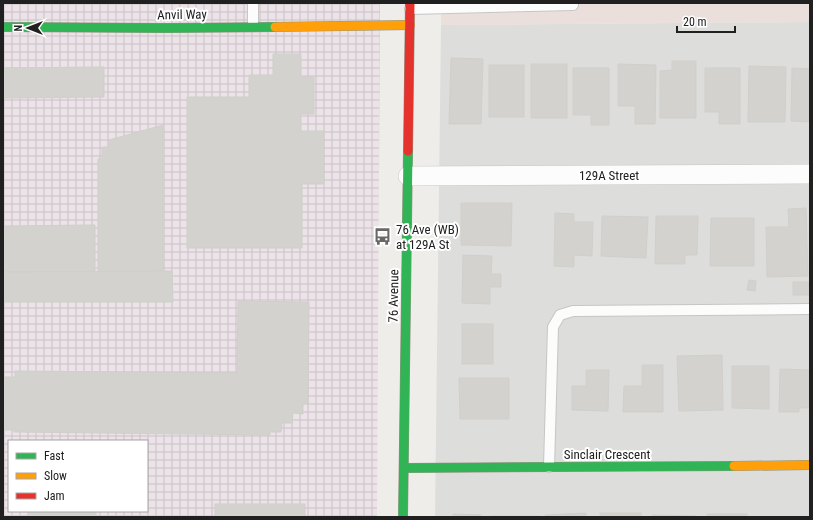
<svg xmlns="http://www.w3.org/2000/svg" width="813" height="520" font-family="'Roboto Condensed',sans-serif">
<defs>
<pattern id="industrial-grid" width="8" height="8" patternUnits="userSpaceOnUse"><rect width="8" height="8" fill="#ebe3e7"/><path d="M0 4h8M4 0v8" fill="none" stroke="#c9c2c6"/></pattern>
</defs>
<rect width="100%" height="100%" fill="#eeedea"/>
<polygon fill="#dddddb" points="810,22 810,517 435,517 441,25"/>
<polygon fill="#ebdfdc" points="441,3 810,3 810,22 441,25"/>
<path fill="url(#industrial-grid)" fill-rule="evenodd" d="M3,3h377l-3,514h-374zM9,441h138v70h-138z"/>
<g fill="#d3d2ce" stroke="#d1cfcb">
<polygon points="273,54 301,54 301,77 314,77 314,114 301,114 301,131 324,131 324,184 302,184 302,248 187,248 187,97 249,97 249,75 273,75"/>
<polygon points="451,58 483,59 481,124 449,124"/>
<polygon points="672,61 696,61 696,118 660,118 660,71 672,70"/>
<rect x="531" y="64" width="36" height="54"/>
<polygon points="618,64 656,65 655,124 635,124 635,106 618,106"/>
<rect x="489" y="65" width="35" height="52"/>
<polygon points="749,66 786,67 785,122 748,122"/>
<polygon points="104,67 104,97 3,98 3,68"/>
<polygon points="573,68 609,68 609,125 591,125 591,115 573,115"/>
<polygon points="705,68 740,68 740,124 719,124 719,112 705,112"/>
<polygon points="792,68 810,69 810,122 791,121"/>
<polygon points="163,125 163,271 98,272 98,159 102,159 102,147 109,147 109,140"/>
<polygon points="461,203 512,203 511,246 461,245"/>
<polygon points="806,208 808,276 767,277 766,227 789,227 788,209"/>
<polygon points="555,213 574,214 574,222 593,222 592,256 574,255 574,267 554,266"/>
<polygon points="602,216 648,217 646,258 601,256"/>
<polygon points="656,216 698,216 697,255 685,255 685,264 655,264"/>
<polygon points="711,218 754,218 754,266 710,266"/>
<polygon points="95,225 95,272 3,272 3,226"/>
<polygon points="463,255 492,256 491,274 501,274 501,287 490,287 490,304 462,303"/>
<polygon points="172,271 173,302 3,302 3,272"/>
<polygon points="749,280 756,281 755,291 747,290"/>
<rect x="793" y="282" width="17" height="13"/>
<polygon points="238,301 309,302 308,403 303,403 303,414 293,413 292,423 282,423 281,432 270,432 270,435 14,432 14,430 3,430 3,377 15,377 15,371 237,373"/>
<rect x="462" y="324" width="31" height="40"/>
<polygon points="722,355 723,410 679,411 677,356"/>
<polygon points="642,365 663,365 663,412 623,412 624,386 642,386"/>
<polygon points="732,366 769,366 769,409 732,408"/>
<polygon points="780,369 810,370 810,408 799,408 799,412 779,412"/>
<polygon points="586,370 609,370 608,411 572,410 572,386 586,386"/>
<polygon points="459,378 509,378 509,419 460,419"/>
<rect x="215" y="504" width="90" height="13"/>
<rect x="28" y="511" width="68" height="6"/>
<polygon points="586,513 586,517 545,517 545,515"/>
<rect x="600" y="513" width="41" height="4"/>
<polygon points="453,514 481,515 481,517 453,517"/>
<rect x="707" y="514" width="40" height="3"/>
<polygon points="652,515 697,516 697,517 652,517"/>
<rect x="491" y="516" width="48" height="1"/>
</g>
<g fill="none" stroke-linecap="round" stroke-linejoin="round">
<defs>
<g id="lane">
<polyline points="253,3 253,26"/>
<polyline points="410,9 573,5"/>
<polyline points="549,467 553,327 560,315 573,311 810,309"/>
</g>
<polyline id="street" points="408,176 810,174"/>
<g id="fast">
<polyline points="3,27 166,28 275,27"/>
<polyline points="404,468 734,466"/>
<polyline points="403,517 408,151"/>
</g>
<g id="slow">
<polyline points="275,27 410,25"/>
<polyline points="734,466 810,465"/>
</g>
<polyline id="jam" points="408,151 410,3"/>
</defs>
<use href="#lane" stroke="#c7c6c5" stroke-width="12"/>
<use href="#street" stroke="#c7c6c5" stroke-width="20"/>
<use href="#fast" stroke="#949782" stroke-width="10"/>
<use href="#slow" stroke="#949782" stroke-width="10"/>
<use href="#jam" stroke="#949782" stroke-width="10"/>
<use href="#lane" stroke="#fcfcfc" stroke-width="10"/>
<use href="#street" stroke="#fcfcfc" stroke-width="19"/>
<use href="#fast" stroke="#30b455" stroke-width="9"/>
<use href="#slow" stroke="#ff9f0a" stroke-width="9"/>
<use href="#jam" stroke="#e5322d" stroke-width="9"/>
</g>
<defs>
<symbol id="bus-bare" viewBox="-9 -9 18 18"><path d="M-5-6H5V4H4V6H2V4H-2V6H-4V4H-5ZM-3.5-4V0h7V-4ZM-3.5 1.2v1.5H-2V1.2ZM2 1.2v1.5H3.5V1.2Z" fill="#686867" stroke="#fff" stroke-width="2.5" paint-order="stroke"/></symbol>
</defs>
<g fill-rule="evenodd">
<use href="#bus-bare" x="370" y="224" width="25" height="25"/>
</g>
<g text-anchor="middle" stroke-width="4" stroke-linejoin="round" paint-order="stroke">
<g font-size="13" fill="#202020" stroke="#fff">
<text transform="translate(182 14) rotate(-1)" y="5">Anvil Way</text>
<text x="609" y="180">129A Street</text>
<text transform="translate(393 296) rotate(-89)" y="5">76 Avenue</text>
<text x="607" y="459">Sinclair Crescent</text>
</g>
<g font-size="13" fill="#202020" stroke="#fff" text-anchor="start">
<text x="396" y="234">76 Ave (WB)<tspan x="396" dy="15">at 129A St</tspan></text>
</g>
</g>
<rect width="813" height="520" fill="none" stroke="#202020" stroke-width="8"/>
<rect x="8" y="440" width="140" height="72" fill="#ffffff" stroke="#a6a6a6"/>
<rect x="16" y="453" width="20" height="6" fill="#30b455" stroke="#a6a6a6"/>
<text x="44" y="460" font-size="12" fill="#202020">Fast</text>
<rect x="16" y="473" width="20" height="6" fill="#ff9f0a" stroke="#a6a6a6"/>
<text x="44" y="480" font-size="12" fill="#202020">Slow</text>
<rect x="16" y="493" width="20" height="6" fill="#e5322d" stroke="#a6a6a6"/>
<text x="44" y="500" font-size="12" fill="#202020">Jam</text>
<g transform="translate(28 28) rotate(270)" stroke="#ffffff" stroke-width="3" paint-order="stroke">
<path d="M0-3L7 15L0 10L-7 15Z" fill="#202020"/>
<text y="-6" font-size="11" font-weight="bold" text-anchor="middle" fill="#202020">N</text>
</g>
<path d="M677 26v6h58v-6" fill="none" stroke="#202020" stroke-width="2"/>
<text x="683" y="26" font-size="12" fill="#202020" stroke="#ffffff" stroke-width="3" paint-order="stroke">20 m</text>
</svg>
